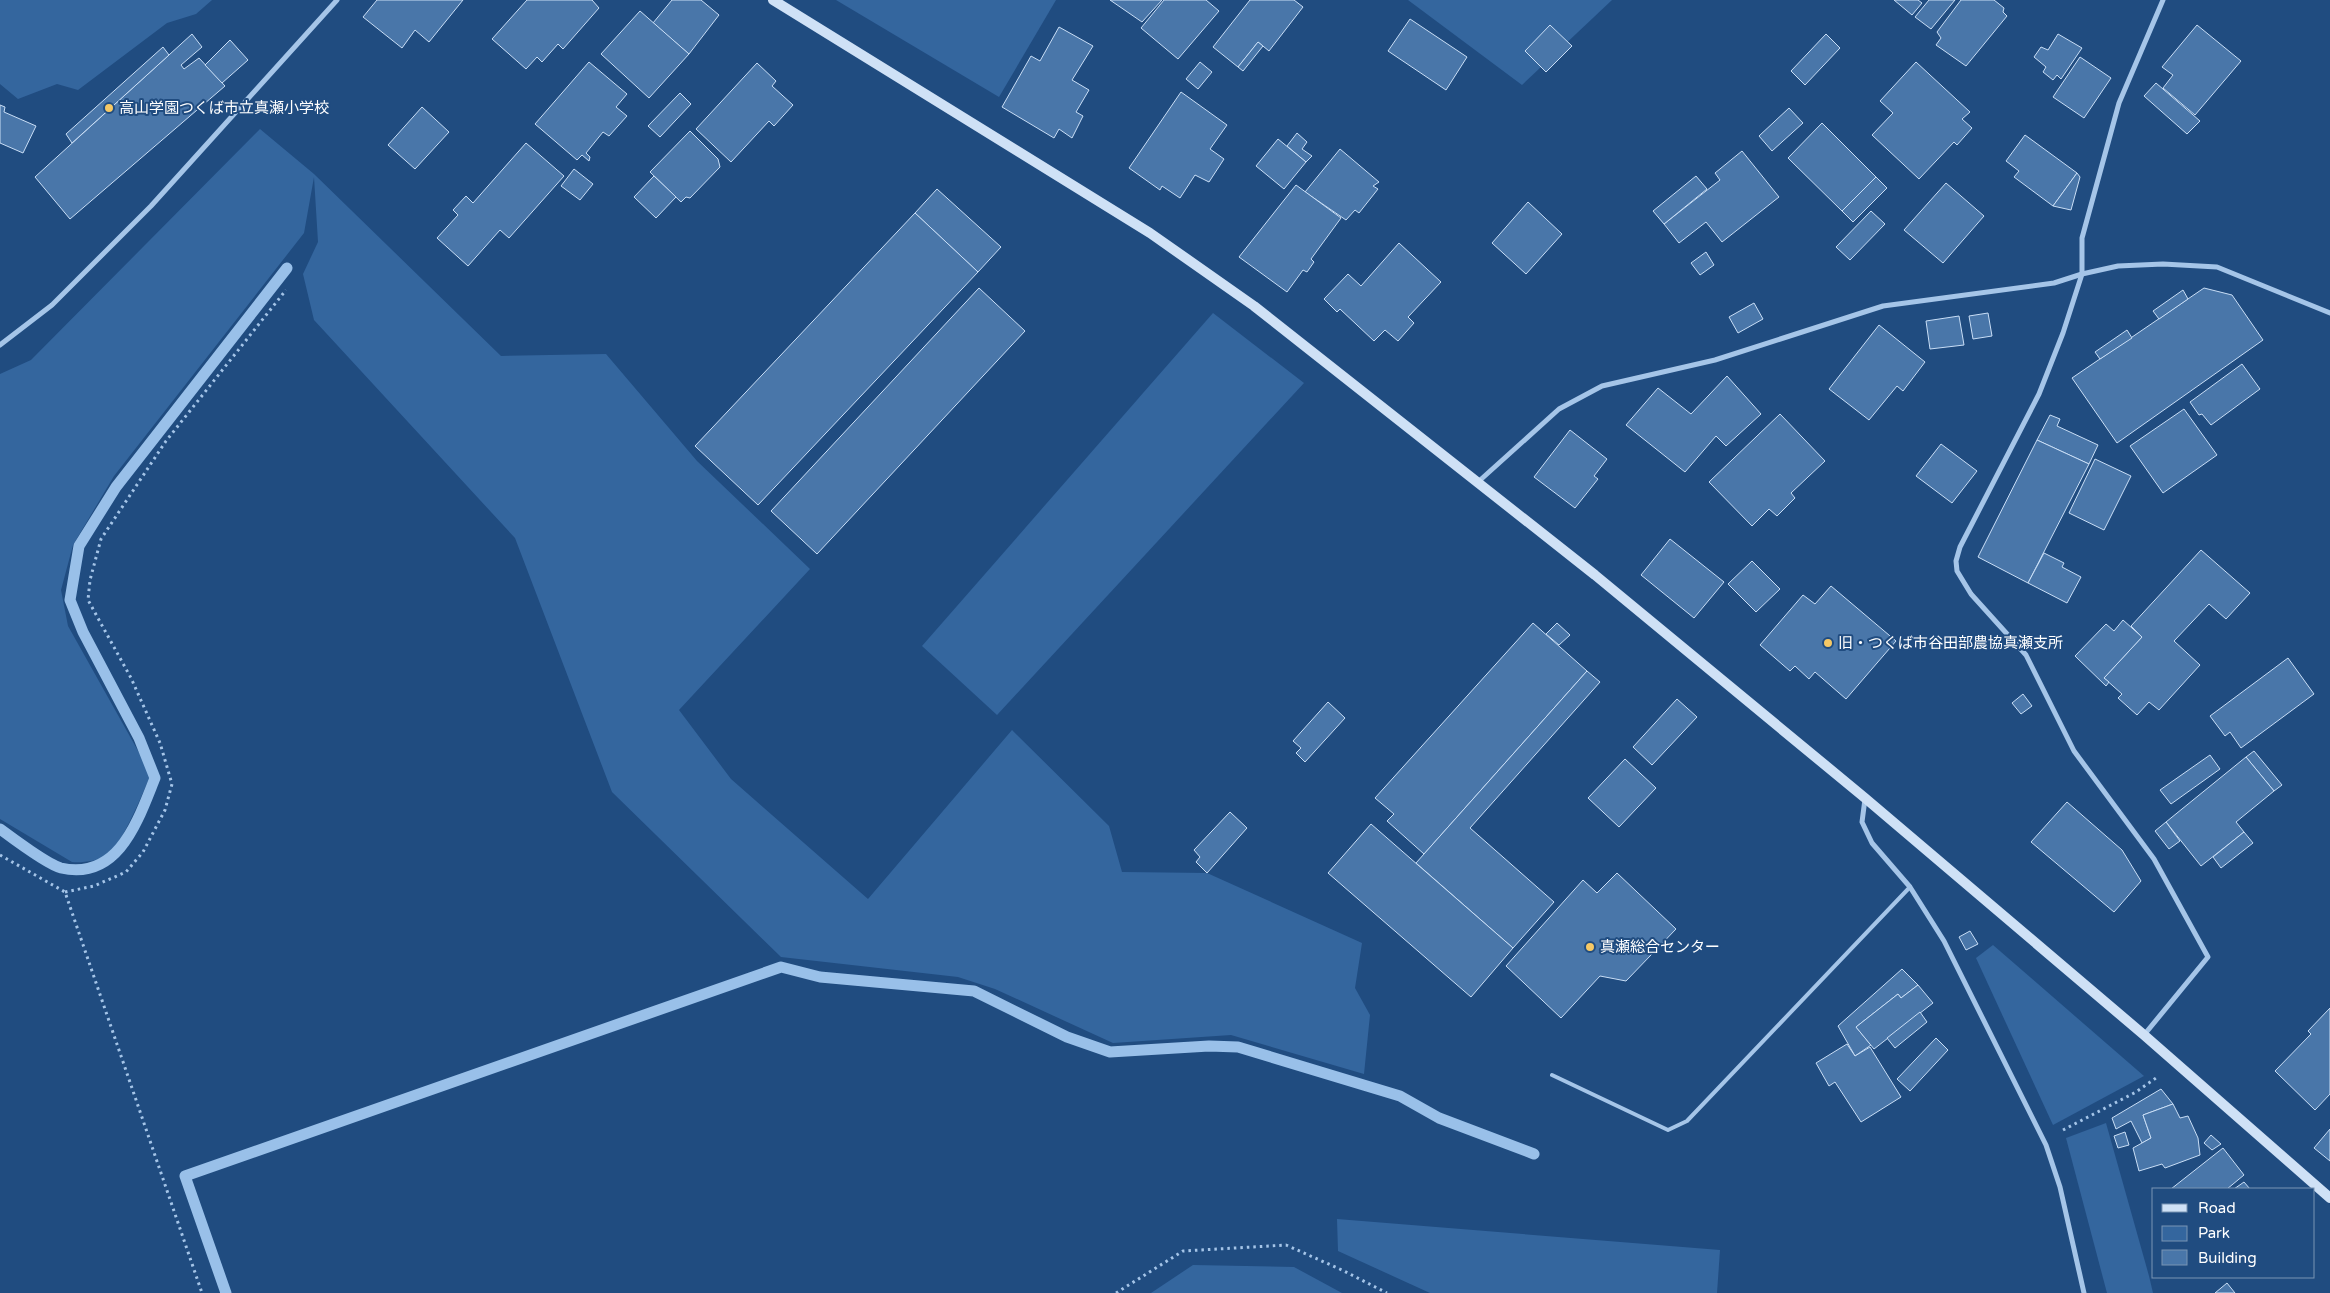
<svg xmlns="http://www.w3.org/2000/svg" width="2330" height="1293" font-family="'Varela Round','Noto Sans JP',sans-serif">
<rect width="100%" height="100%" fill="#204c80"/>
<g fill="#34669e">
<polygon points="0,0 212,0 196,14 167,23 78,90 57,84 18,99 0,84"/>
<polygon points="836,0 1056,0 999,97"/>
<polygon points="1408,0 1612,0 1522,85"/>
<path d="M260,129l54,45 187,182 105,-2 91,107 113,108 -131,141 52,69 137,120 144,-169 97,96 13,46 85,1 155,70 -7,45 15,27 -6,59 -133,-39 -118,8 -118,-54 -37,-12 -177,-20 -169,-165 -97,-254 -201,-218 -11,-46 15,-32 -4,-65 -10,56 -190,243 -41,69 -12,45 7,36 83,148c-8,18 -29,72 -45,82 -9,5 -24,7 -34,6l-72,-43v-445l31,-14z"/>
<polygon points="1213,313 1304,383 997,715 922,646"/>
<polygon points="1993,945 2144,1076 2053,1125 1976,958"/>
<polygon points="2106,1123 2149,1276 2153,1293 2107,1293 2066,1138"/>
<polygon points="1337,1219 1720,1250 1717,1293 1430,1293 1338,1251"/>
<polygon points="1193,1265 1294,1267 1342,1293 1151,1293"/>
</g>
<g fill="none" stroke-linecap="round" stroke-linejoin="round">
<g stroke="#99c0e9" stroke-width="11">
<path d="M0,829c12,9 49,36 61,39 58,13 77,-48 94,-90l-16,-40 -56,-106 -13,-32 9,-54 37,-59 171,-219"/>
<polyline points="226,1293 185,1176 781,967 820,977 974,991 1067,1037 1110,1052 1209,1046 1238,1047 1400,1096 1439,1118 1534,1154"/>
</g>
</g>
<g fill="#4976a9" stroke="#c9def6">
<polygon points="377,0 463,0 429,42 415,30 402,48 363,17"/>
<polygon points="527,0 592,0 599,8 563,49 558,44 542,62 537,57 526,69 492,39"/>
<polygon points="672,0 701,0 719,15 689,54 653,23"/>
<polygon points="1110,0 1162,0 1142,22"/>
<polygon points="1164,0 1206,0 1219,11 1178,59 1141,28"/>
<polygon points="1250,0 1294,0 1303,7 1269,51 1258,42 1238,67 1213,47"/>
<polygon points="1894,0 1918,0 1922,3 1912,15"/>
<polygon points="1929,0 1955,0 1931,29 1915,17"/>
<polygon points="1961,0 1994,0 2004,8 2003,12 2007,16 1966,66 1936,45 1941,38 1937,32"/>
<polygon points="640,11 689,54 649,98 601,54"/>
<polygon points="1410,19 1467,57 1446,90 1388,51"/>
<polygon points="1550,25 1572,46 1546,72 1525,51"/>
<polygon points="2197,25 2241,61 2195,115 2163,88 2173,75 2162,67"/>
<polygon points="1059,27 1093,46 1072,80 1089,90 1076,112 1083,116 1072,138 1059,129 1054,138 1002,107 1031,56 1040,61"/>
<polygon points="192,34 202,47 181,65 184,69 199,58 225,86 70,219 35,177"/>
<polygon points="1826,34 1840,48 1805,85 1791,71"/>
<polygon points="2058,34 2082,48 2061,79 2057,75 2053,80 2043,72 2046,67 2034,57 2041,47 2048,50"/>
<polygon points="230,40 248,60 222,83 205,65"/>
<polygon points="1258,42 1263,46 1243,71 1238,67"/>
<polygon points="163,47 169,55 72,143 66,134"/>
<polygon points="2080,57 2111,78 2084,118 2053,97"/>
<polygon points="589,62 627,94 616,107 627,116 609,136 603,132 586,153 590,157 589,161 582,155 577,160 535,124"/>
<polygon points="1200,62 1212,72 1198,89 1186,79"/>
<polygon points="1916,62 1970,112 1962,119 1972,128 1957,145 1954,142 1919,179 1872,135 1893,113 1880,101"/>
<polygon points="757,63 776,81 772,86 793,105 774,126 769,121 731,162 696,129"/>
<polygon points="2156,83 2200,121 2187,134 2144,96"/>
<polygon points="1181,92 1227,125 1210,149 1224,159 1209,182 1195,175 1180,198 1162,186 1160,190 1129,168"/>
<polygon points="680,93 691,104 660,137 648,126"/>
<polygon points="0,105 5,107 4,112 36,126 23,153 0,143"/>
<polygon points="422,107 449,132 415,169 388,145"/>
<polygon points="1789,108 1803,123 1772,151 1759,136"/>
<polygon points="1822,123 1876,177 1842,211 1788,158"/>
<polygon points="690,131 718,159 720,167 690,198 686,197 681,202 650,172"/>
<polygon points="1297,133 1307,142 1302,149 1312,156 1306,162 1287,146"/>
<polygon points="2025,135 2077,173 2053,206 2014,177 2019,171 2006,161"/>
<polygon points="1278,139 1306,162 1284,189 1256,166"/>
<polygon points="526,143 564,176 509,238 500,230 468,266 437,238 458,215 453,210 466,196 473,203"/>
<polygon points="1340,149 1379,182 1373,186 1378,189 1359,213 1355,210 1346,220 1305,192"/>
<polygon points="1742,151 1779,197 1722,242 1706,222 1679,243 1664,224 1720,180 1715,173"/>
<polygon points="574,169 593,184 580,200 561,186"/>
<polygon points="2077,173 2080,177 2071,210 2053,206"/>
<polygon points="654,176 676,197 656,218 634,197"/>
<polygon points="1696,176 1707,189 1664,224 1653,211"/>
<polygon points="1876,177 1887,188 1853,222 1842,211"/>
<polygon points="1946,183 1984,216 1943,263 1904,230"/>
<polygon points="1296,185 1341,218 1311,259 1314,262 1307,272 1303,270 1287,292 1239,257"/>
<polygon points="937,189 1001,247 978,272 915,213"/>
<polygon points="1528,202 1562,234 1526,274 1492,243"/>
<polygon points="1871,211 1885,224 1850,260 1836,247"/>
<polygon points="915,213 978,272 758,505 695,446"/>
<polygon points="1399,243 1441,282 1408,317 1414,323 1398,341 1385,330 1374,341 1340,309 1337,312 1324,299 1348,274 1361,286"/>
<polygon points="1706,252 1714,265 1700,275 1691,263"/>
<polygon points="979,288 1025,331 817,554 771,511"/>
<polygon points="2204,288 2232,295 2263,340 2117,443 2072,378"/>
<polygon points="2183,290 2188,299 2159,319 2153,311"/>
<polygon points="1754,303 1763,319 1738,333 1729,317"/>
<polygon points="1988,313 1992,336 1973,339 1969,316"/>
<polygon points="1959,316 1964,345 1930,349 1926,321"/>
<polygon points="1879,325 1925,362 1903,391 1897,386 1869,420 1829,389"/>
<polygon points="2127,330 2132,338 2100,359 2095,352"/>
<polygon points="2242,364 2260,389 2211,425 2202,414 2199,415 2190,402"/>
<polygon points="1727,376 1761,414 1726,446 1716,436 1685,472 1626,425 1658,388 1691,414"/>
<polygon points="2184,409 2217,455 2163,493 2130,446"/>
<polygon points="1780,414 1825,461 1791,493 1795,498 1777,516 1769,509 1752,526 1709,482"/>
<polygon points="2050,415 2060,419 2057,426 2098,445 2089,464 2037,440"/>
<polygon points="1570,430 1607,459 1594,476 1598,479 1575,508 1534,477"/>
<polygon points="2037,440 2089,464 2028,583 1978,557"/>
<polygon points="1941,444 1977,471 1952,503 1916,476"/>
<polygon points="2095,459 2131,476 2104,530 2069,513"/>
<polygon points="1670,539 1724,582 1694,618 1641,575"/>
<polygon points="2201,550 2250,593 2226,619 2209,604 2174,641 2200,665 2159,710 2149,702 2137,715 2118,698 2122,694 2104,678 2142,637 2131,626"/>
<polygon points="2044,553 2064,563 2062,567 2081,577 2067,603 2028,583"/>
<polygon points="1752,561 1780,589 1756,612 1728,584"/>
<polygon points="1831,586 1896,641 1846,699 1815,672 1809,679 1795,666 1790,671 1760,645 1803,595 1815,604"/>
<polygon points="2123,620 2142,637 2104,678 2109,682 2106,686 2075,656 2106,624 2114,631"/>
<polygon points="1533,623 1587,671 1424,854 1387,821 1394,814 1375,798"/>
<polygon points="1557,623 1570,635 1559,645 1546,634"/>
<polygon points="2288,658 2314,694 2241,748 2230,732 2225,736 2210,716"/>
<polygon points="1587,671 1600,682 1470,828 1554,902 1513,948 1416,863"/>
<polygon points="2023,694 2032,706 2021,714 2012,703"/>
<polygon points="1677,699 1697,717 1652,765 1633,747"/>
<polygon points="1328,702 1345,718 1305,762 1296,753 1301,748 1293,741"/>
<polygon points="2254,751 2282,785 2274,791 2246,757"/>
<polygon points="2210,755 2220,769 2171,804 2160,790"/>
<polygon points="2246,757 2274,791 2236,822 2244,832 2201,866 2166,822"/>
<polygon points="1625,759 1656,788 1619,827 1588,798"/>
<polygon points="2067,802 2122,850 2141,881 2114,912 2031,842"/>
<polygon points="1230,812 1247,828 1207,873 1196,862 1200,857 1194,850"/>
<polygon points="2166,822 2180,841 2169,849 2155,831"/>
<polygon points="1371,824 1513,948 1471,997 1328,873"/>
<polygon points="2244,832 2253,843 2221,868 2213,857"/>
<polygon points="1617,873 1676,929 1626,981 1600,976 1561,1018 1506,966 1583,880 1597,893"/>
<polygon points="1970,931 1978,944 1966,950 1959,937"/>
<polygon points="1902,969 1918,985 1901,998 1898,994 1856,1027 1871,1045 1855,1056 1838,1026"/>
<polygon points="1918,985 1933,1003 1874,1049 1856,1027 1898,994 1901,998"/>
<polygon points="2330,1008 2330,1094 2315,1110 2275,1071 2311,1034 2308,1031"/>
<polygon points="1920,1012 1927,1022 1895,1048 1887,1038"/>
<polygon points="1936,1038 1948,1050 1910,1091 1897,1079"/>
<polygon points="1847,1044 1855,1056 1870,1047 1901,1097 1861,1122 1835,1082 1829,1086 1816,1063"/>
<polygon points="2161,1089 2173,1104 2143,1115 2151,1138 2142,1143 2131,1121 2116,1129 2112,1118"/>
<polygon points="2173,1104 2180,1118 2188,1116 2198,1138 2200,1155 2165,1168 2162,1164 2139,1171 2133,1148 2151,1138 2143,1115"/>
<polygon points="2330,1129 2330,1161 2314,1148"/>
<polygon points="2125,1132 2129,1145 2118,1148 2114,1136"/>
<polygon points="2211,1135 2221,1144 2212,1150 2204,1143"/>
<polygon points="2223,1148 2244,1175 2227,1189 2171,1189"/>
<polygon points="2244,1182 2250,1189 2234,1189"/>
<polygon points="2227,1283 2235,1293 2215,1293"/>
</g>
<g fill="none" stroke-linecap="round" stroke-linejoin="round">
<g stroke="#a5c5e8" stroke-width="3" stroke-dasharray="2.5 4" stroke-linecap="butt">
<polyline points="0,855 65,892 202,1293"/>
<polyline points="65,892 94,886 126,872 143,852 165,810 172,784 160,743 131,678 88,600 90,580 101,539 166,441 286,290"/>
<polyline points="2063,1130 2136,1092 2156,1078"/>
<polyline points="1116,1293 1183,1251 1286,1245 1342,1270 1387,1293"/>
</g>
<polyline stroke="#a5c5e8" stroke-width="4" points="1552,1075 1668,1130 1687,1121 1910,887"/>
<g stroke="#a5c5e8" stroke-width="5">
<polyline points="0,345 52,305 151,206 337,0"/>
<polyline points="1478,482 1559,409 1602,386 1715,360 1883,306 2054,283 2082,274 2118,266 2163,264 2217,267 2330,313"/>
<polyline points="1865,799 1862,822 1872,843 1910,887 1944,941 2046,1145 2060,1187 2084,1293"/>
<polyline points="2144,1035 2208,957 2154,859 2074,751 2026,655 1971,594 1957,571 1956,561 1960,547 2039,394 2063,333 2082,274 2082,238 2119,103 2163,0"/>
</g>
<polyline stroke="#cfe1f6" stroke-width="10" points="773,0 1150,233 1254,306 1595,575 1865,798 2144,1035 2330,1198"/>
</g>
<g fill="#f5c866" stroke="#204c80" stroke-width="2">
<circle cx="109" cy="108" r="5"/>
<circle cx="1828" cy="643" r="5"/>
<circle cx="1590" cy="947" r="5"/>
</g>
<g text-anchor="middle" stroke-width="4" stroke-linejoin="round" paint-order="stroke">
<g font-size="15" fill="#fff" stroke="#204c80" text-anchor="start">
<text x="119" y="113">高山学園つくば市立真瀬小学校</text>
<text x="1838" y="648">旧・つくば市谷田部農協真瀬支所</text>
<text x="1600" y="952">真瀬総合センター</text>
</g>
</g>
<rect x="2152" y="1188" width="162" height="90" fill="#204c80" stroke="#7994b3"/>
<rect x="2162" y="1204" width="25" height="8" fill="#cfe1f6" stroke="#7994b3"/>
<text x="2198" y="1213" font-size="15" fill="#ffffff">Road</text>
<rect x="2162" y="1226" width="25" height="15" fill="#34669e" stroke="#7994b3"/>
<text x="2198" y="1238" font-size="15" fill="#ffffff">Park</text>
<rect x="2162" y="1250" width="25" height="15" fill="#4976a9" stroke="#7994b3"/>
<text x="2198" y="1263" font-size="15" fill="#ffffff">Building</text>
</svg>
